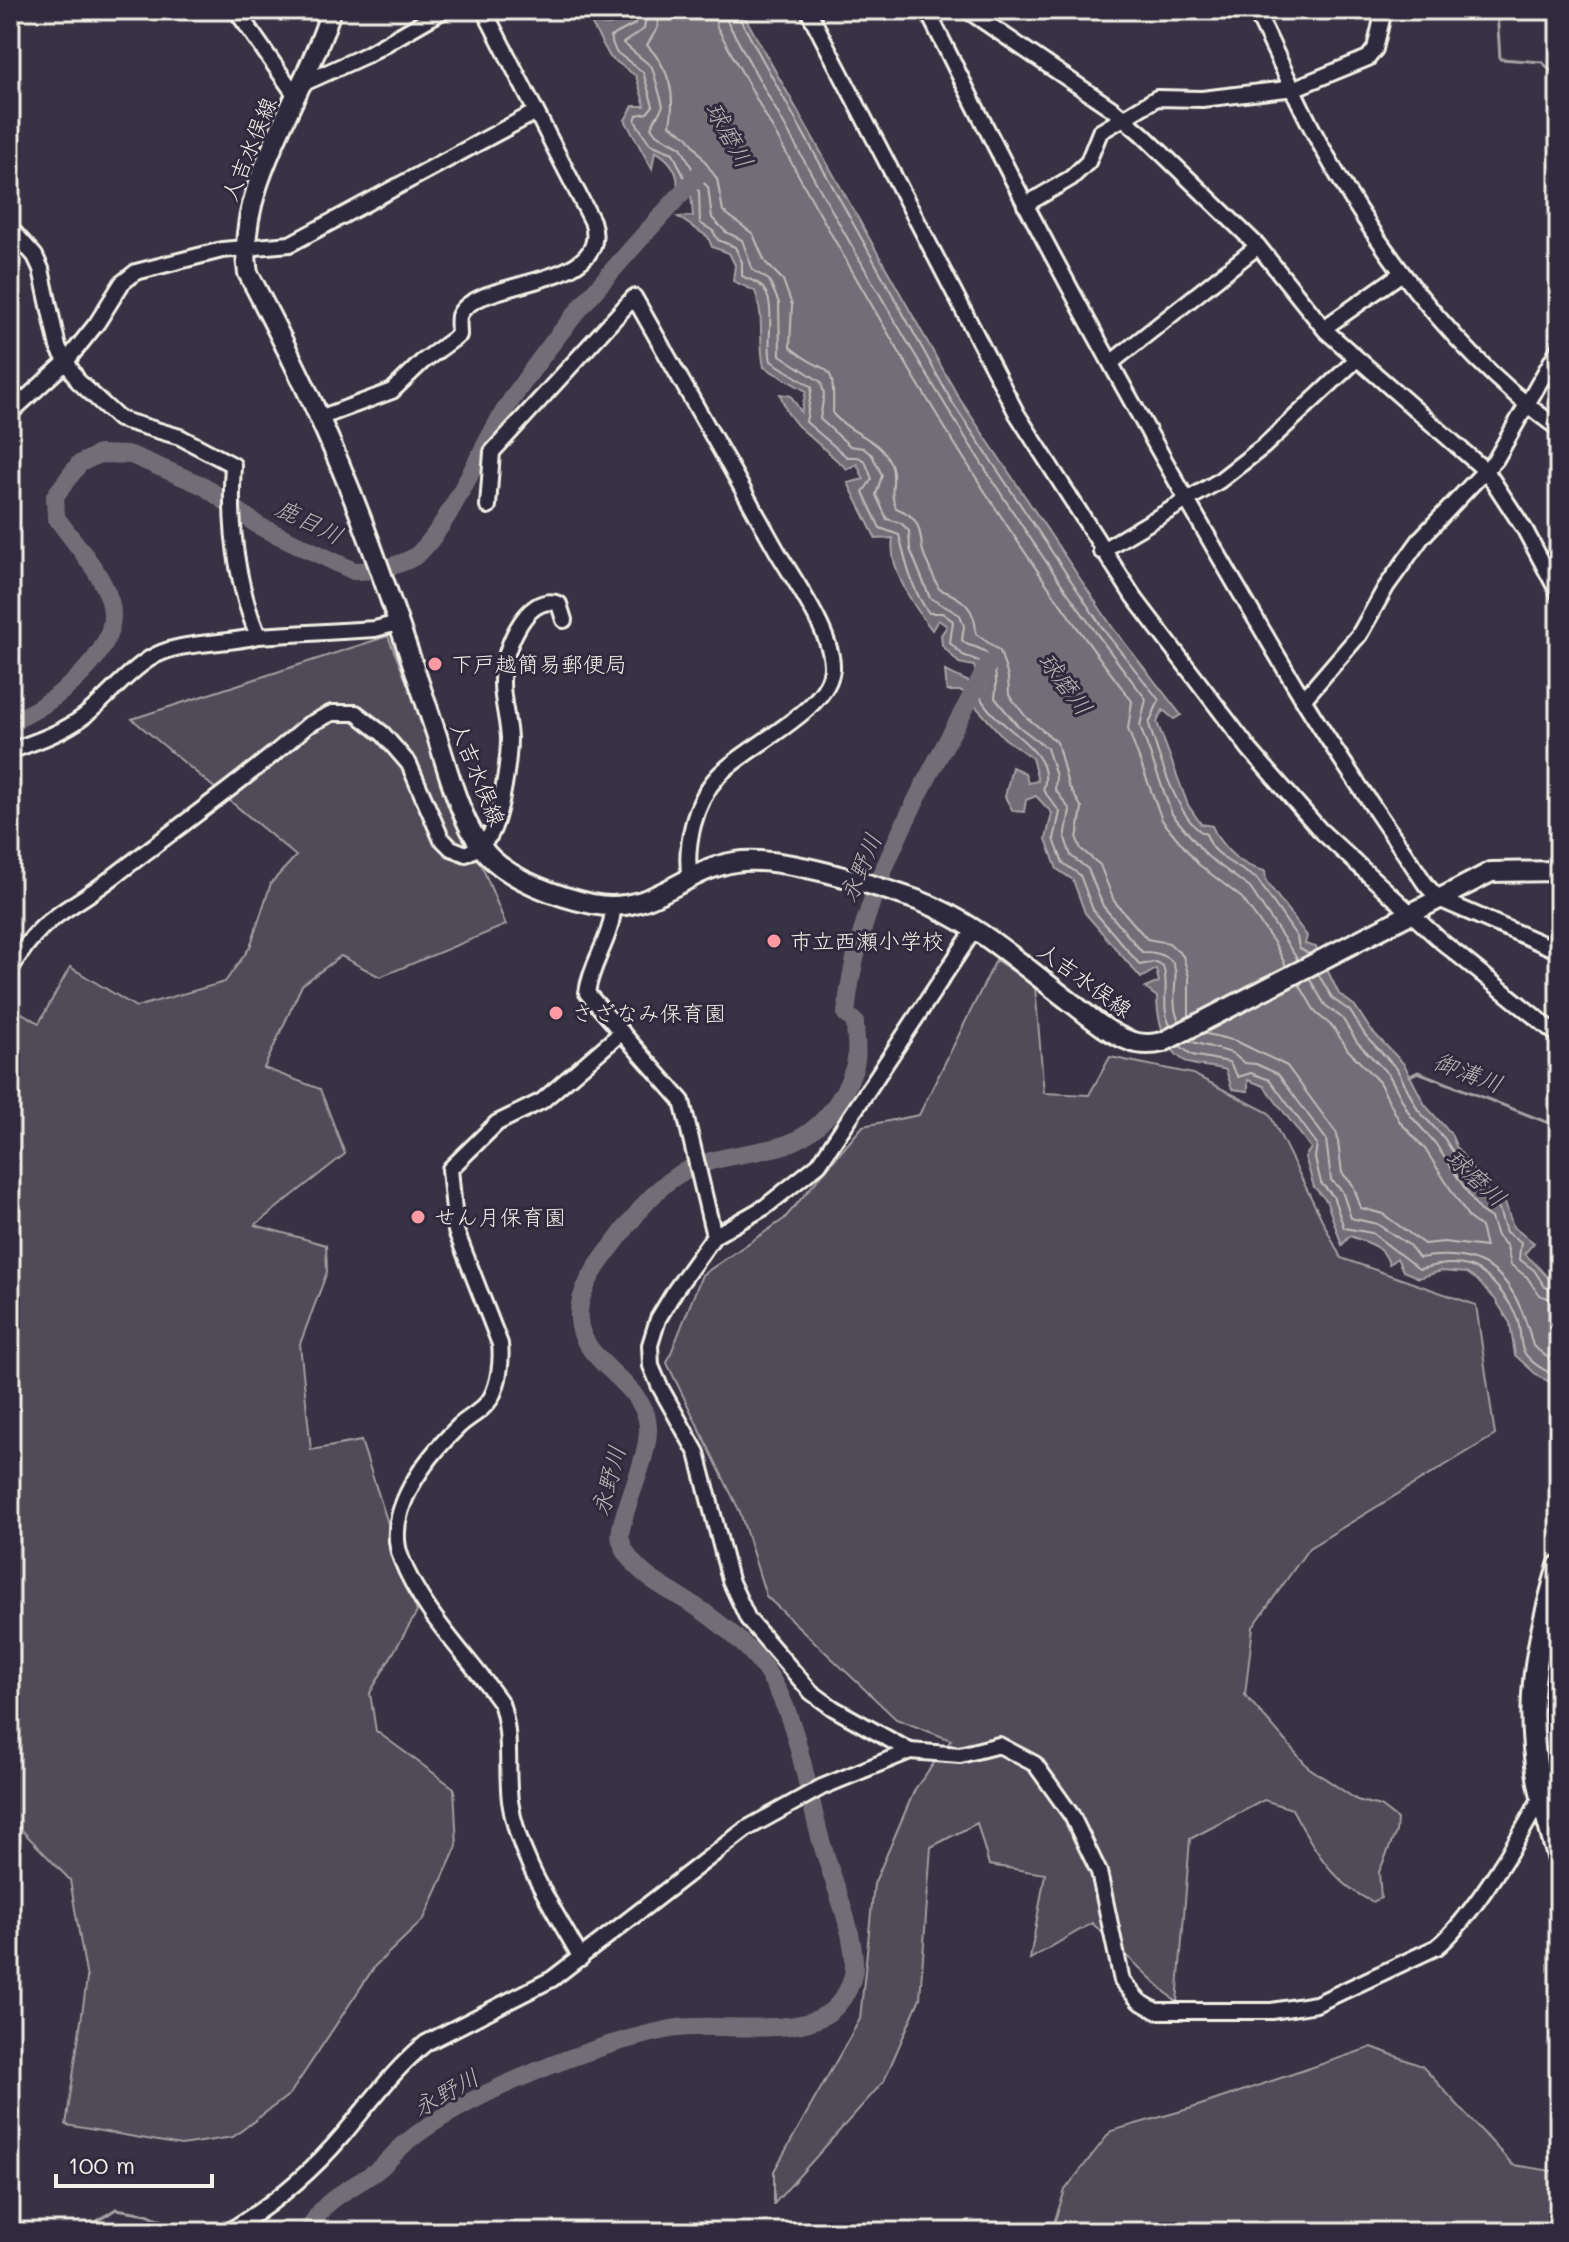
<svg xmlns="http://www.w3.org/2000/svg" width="1569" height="2242" font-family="Mali,'Klee One',sans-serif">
<rect width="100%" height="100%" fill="#373244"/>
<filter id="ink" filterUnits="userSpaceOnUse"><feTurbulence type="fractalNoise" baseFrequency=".0125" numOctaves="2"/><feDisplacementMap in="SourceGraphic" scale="16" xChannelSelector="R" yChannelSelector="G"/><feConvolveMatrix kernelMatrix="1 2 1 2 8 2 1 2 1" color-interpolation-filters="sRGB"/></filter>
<g filter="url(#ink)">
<g fill="#504b59" stroke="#a29ea0" stroke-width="2">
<polygon points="388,636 506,925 380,977 341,956 302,985 264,1068 320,1089 345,1154 255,1225 326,1245 327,1272 300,1344 311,1450 361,1441 417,1612 370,1693 376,1731 454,1788 457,1846 424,1919 375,1966 290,2094 233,2137 181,2145 66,2125 87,1979 70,1880 10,1818 10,1006 39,1023 70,967 136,1007 225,982 250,947 271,883 296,856 132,719"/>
<path d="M996,960l39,26 9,107 45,2 21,-38 83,17 76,39 72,145 135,47 19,130 -186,113 -56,79 -8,68 63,72 49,33 23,6 17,13 -1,13 -17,40 2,26 -8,4c-40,-18 -61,-56 -81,-93l-28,-9 -74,39 -13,164 -85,-80 -62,36 15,-85 -56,-9 -12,-42 -46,24 -11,151 -36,83 -110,123v-33l86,-152 14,-135 41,-95 36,-49 -55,-21 -130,-123 -26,-84 -73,-149 35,-88 82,-56 79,-93 56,-11z"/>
<polygon points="1372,2047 1422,2066 1513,2165 1559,2172 1559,2232 1051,2232 1065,2190 1111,2131 1192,2108"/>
</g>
<path fill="#726e77" stroke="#a6a2a4" stroke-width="2" d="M625,10h116l218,388 154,230 68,87 -7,4 -11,-9 -6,12 31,83 13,19 11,2c9,22 30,41 53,45l1,10 41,55 -2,8 11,3 23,47 16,12 15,23 34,35 21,41 26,29 5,12 37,53 12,3 8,25 21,16 -10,11c15,10 22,26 35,32v100l-20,-9 -24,-22 -5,-32 -15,-24 -18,-19 -11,-7 -25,-2 -22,7 -16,-7 -6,-13 -8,6c-6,-20 -22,-21 -39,-28l-8,9 -16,-45 -12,-13 -9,-30 6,-9 -47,-62 -16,-6v11l-16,-2 -6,-19c-11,-4 -27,-3 -37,-7 -24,-10 -32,-44 -32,-66l-12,-9 14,-6 -3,-13 -15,9 -56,-65 -12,-33 -16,-11 -11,-30 6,-26 -16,-17 -10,4 -2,12 -11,-1 -8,-14 7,-30 13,6 3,10 10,-2 -6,-23 -28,-20 -42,-47h-15l-2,-20 35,16 -6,-21 -15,-3 -17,-18 -1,-10 6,-9 -9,-6 -6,10c-18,-23 -44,-61 -39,-92l-17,1 -28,-56 16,-4 -7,-15 -10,5 -50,-44 -10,-13 -7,-18 11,2 10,16 5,-21 -42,-24c-6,-26 1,-51 -9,-76l-22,-10 2,-16 -6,-12 -17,-6 -4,-10 -30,-20 15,-1 -2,-22 -14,-4c3,-17 -7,-31 -22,-39l-3,18 -27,-49 8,-14h12l-9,-30 -26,-19 -19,-34 18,2 22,-7z"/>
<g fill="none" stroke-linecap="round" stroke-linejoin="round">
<g stroke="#c0bdbb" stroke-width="2">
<path d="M635,10v14l-25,13 6,15 27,20 10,34 -6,7 -10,2 -2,6 15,23 23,9 14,30 12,8 1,32 13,8 5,9 17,7 7,15v14c5,3 14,5 18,9 19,16 5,54 11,76l41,26 -6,35 41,35h11l7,4 7,18 -9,13 17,36 19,7c7,26 12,55 30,78h13l11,8 -3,22 13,12 18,7 6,22 -7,12c14,33 78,52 63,94l17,22 -6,27 9,24 17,12 13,35 47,55 15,-3 8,4c7,20 -3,39 7,60"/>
<path d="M647,10l-3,19 -21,14 29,24 11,39 -12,21 5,7 25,13 15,29 12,11 4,31 14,14 16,8 11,30 16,10 10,23 1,52 41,27 3,12 -4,25 30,27 13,2 9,7 10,20 -6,20 11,24 14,4 8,8 1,18 20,49 30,17 4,11 -2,14c6,7 10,5 18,9 18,7 17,35 15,49l22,27 30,23 9,28 -1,13 15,21 -5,28 6,18 17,13 15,37 39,46c56,1 21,38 37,69"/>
<path d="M659,10l-1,17 -11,18c22,23 29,48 23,80l18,12 29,42 6,32 30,23 12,28 18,18 9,25 -2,42c38,33 45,7 43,67 19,22 45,22 58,50 6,16 -3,28 5,44 21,8 24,18 26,39 2,13 12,29 17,42 24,9 37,19 37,45l24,17 8,26 1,18 17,22 31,25 11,43 14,23 -5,31 4,10 19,16 14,36 33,38 22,4 14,13 6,21v39"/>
<path d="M713,10l4,17c127,232 253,465 415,674l-4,28 34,91 36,44 44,34 33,46 11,22"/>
<path d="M725,10l2,11 22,40c121,220 243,440 397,638l-6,27 32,88 35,42 43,32 48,72"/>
<path d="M735,10l217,392 154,231 53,67 -10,24c8,27 31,101 57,110l6,13 14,13 31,19 40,58 2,11 10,6"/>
<polyline points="1318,974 1333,999 1350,1011 1365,1035 1397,1069 1418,1110 1444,1138 1486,1203 1499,1209 1506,1232 1521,1242 1519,1259 1534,1270 1545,1287 1559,1292"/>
<polyline points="1309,978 1325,1005 1342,1018 1357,1042 1389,1075 1410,1115 1435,1143 1479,1210 1491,1218 1497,1236 1507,1246 1511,1265 1527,1277 1539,1295 1559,1302"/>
<polyline points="1203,1033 1236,1041 1287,1066 1337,1134 1342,1173 1353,1185 1361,1208 1383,1214 1424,1244 1444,1242 1486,1247 1481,1227 1469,1218 1425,1149 1400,1122 1379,1082 1348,1050 1333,1027 1316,1013 1299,984"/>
<path d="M1189,1041l43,12 12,10 12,1 22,10 48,65 5,41 11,11 9,27 26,6 32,21 10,13c72,-12 98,23 114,88l26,20"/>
<path d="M1180,1046l12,9 37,7 9,15 13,-4 19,7 47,64 -2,14 6,25 12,13 11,32 28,5 47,36c16,-3 32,-8 49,-3 20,5 44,36 50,55 3,9 1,22 6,31 7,12 23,20 35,25"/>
</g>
<g stroke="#a6a2a4" stroke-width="3">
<polyline points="1497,10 1500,59 1542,62 1559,78"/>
<polyline points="1410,1076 1418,1072 1559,1127"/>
<polyline points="80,2232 116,2209 147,2214 186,2232"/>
</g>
<g stroke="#726e77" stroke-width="18">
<path d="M10,722c40,-15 115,-70 100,-121 -9,-30 -36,-58 -54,-84l-1,-21 24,-32 20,-10 32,1 73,31 55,40 95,45c18,0 50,-5 64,-17 32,-29 63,-107 88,-146 55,-85 127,-161 194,-235"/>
<path d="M308,2232c14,-33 38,-40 67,-60 12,-8 21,-22 33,-31 62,-49 186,-97 263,-112 49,-9 137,14 168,-26 10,-12 16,-27 15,-43 -2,-35 -22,-81 -32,-116 -17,-57 -22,-125 -57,-175 -15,-21 -40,-42 -61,-57 -29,-21 -71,-34 -83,-71 -6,-19 29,-80 27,-115 -4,-45 -67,-62 -69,-107 -2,-27 18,-54 34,-74 19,-25 42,-59 70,-73 30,-16 65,-17 98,-26 36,-10 62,-44 73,-78 5,-13 1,-32 1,-46l-9,-8c12,-128 85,-239 143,-351"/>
</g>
<defs>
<g id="minor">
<polyline points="236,10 296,96"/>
<polyline points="808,10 1017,414 1133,596 1250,750 1320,830 1441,941 1559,1036"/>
<path d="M927,10c115,234 242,465 376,689 38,63 82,124 123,186l13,14 120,52"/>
<polyline points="967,10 1111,108 1142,134 1258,246 1326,331 1487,472 1525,530 1559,594"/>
<path d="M1255,10c22,43 41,89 64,132 60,111 137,213 240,287"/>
<polyline points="302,84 366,55 444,10"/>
<polyline points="1025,205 1071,178 1088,162 1100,132 1157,98 1202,99 1295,88 1368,58 1375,49 1384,10"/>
<path d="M10,228l25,28 6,13 17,78 20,34 41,38 61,18 53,28c-4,58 3,117 25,171l117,-7 23,-6"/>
<polyline points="1324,328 1402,273"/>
<polyline points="1112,362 1258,246"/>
<polyline points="10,413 65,363 97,323 122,283 136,272 222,250 290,244 534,113"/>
<path d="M322,417l70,-26 30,-29 37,-27c0,-5 -1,-14 0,-19 14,-39 156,-26 133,-95l-108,-211"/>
<path d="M488,506l4,-54 142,-155c48,84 96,169 143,254 17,29 54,81 55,114 2,44 -88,82 -114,111 -23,25 -34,70 -28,103"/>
<polyline points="1101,551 1219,481 1264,446 1357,359"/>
<polyline points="1303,700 1359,635 1386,587 1422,537 1496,459 1559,348"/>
<path d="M10,751c25,-9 52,-18 73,-34 24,-18 41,-42 66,-58 29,-19 75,-14 109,-23"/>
<path d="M613,907c-1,32 -22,55 -26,86l95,108 32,135"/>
<path d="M10,970c33,-57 55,-56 103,-93 65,-50 133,-98 195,-152l24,-12h24l27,21 26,30 32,74 10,10 15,6c11,-5 17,-10 24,-19 11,-18 19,-76 19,-97 -1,-18 -7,-37 -7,-55 -1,-27 23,-92 57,-79l5,16"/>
<polyline points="910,1751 833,1708 811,1692 748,1619 730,1580 697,1453 660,1387 651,1366 650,1345 658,1319 676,1289 714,1236 765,1207 819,1164 974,930"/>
<path d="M581,1958c-27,-49 -63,-100 -71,-157 -4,-32 2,-66 -9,-98 -33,-47 -79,-90 -100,-145 -18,-47 26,-101 58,-132 11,-10 24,-15 32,-28 8,-15 11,-37 9,-54l-44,-113 -6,-62 47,-46 45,-22 80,-69"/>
<path d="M228,2232c42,-26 82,-58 114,-96 27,-32 51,-66 84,-93l126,-64 194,-150 76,-42 88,-36 50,4 39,-10 36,19 37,52 27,56 23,109 17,20 17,10h116l44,-7 121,-57c32,-25 84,-111 104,-150 6,-13 10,-27 18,-40"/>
</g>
<path id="major" d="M331,10c-24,82 -98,179 -83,263 45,86 87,172 120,264 24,65 46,131 68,196 12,37 25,92 51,121 23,26 72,43 105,50 60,12 89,-33 143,-42 43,-8 139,23 182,38 58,21 106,66 155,103 18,14 36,30 58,38 11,4 21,4 33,1l328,-170 68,-1"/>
<path id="highway" d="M1559,1566c-34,115 -37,177 0,293"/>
</defs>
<use href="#minor" stroke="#f4f1e8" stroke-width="20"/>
<use href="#major" stroke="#f4f1e8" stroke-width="24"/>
<use href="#highway" stroke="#f4f1e8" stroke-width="26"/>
<use href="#minor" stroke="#2f2a3d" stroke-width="14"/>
<use href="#major" stroke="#2f2a3d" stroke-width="18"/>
<use href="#highway" stroke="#2f2a3d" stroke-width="20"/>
</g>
</g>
<g fill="#ff9aa2" stroke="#2f2a3d" stroke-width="3">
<circle cx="435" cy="664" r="8"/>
<circle cx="774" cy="941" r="8"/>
<circle cx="556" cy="1013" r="8"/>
<circle cx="418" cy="1217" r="8"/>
</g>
<g text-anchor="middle" stroke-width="6" stroke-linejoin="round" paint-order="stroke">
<g font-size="22" fill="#f4f1e8" stroke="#2f2a3d">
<text transform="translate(249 149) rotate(-68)" y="8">人吉水俣線</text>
<text transform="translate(478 774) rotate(68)" y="8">人吉水俣線</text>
<text transform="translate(1085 980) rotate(36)" y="8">人吉水俣線</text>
</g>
<g font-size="22" fill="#f4f1e8" stroke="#2f2a3d" text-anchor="start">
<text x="451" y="672">下戸越簡易郵便局</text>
<text x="790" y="949">市立西瀬小学校</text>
<text x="572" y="1021">さざなみ保育園</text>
<text x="434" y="1225">せん月保育園</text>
</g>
<g font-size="24" font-style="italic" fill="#bab6b5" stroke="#2f2a3d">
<text transform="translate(729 135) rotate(61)" y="8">球磨川</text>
<text transform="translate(309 522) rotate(26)" y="8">鹿目川</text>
<text transform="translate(1065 684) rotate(53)" y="8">球磨川</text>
<text transform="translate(861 868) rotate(-67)" y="8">永野川</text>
<text transform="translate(1468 1073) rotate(21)" y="8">御溝川</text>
<text transform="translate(1476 1178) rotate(43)" y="8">球磨川</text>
<text transform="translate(609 1481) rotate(-75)" y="8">永野川</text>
<text transform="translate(446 2093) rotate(-29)" y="8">永野川</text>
</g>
</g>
<rect width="1569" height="2242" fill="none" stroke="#2f2a3d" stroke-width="40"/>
<rect x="20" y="20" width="1529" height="2202" fill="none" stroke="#f4f1e8" stroke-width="3" filter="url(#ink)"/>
<path d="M56 2174v12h156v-12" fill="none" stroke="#f4f1e8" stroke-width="4"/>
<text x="68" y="2174" font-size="24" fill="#f4f1e8" stroke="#2f2a3d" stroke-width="6" paint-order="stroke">100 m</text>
</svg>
